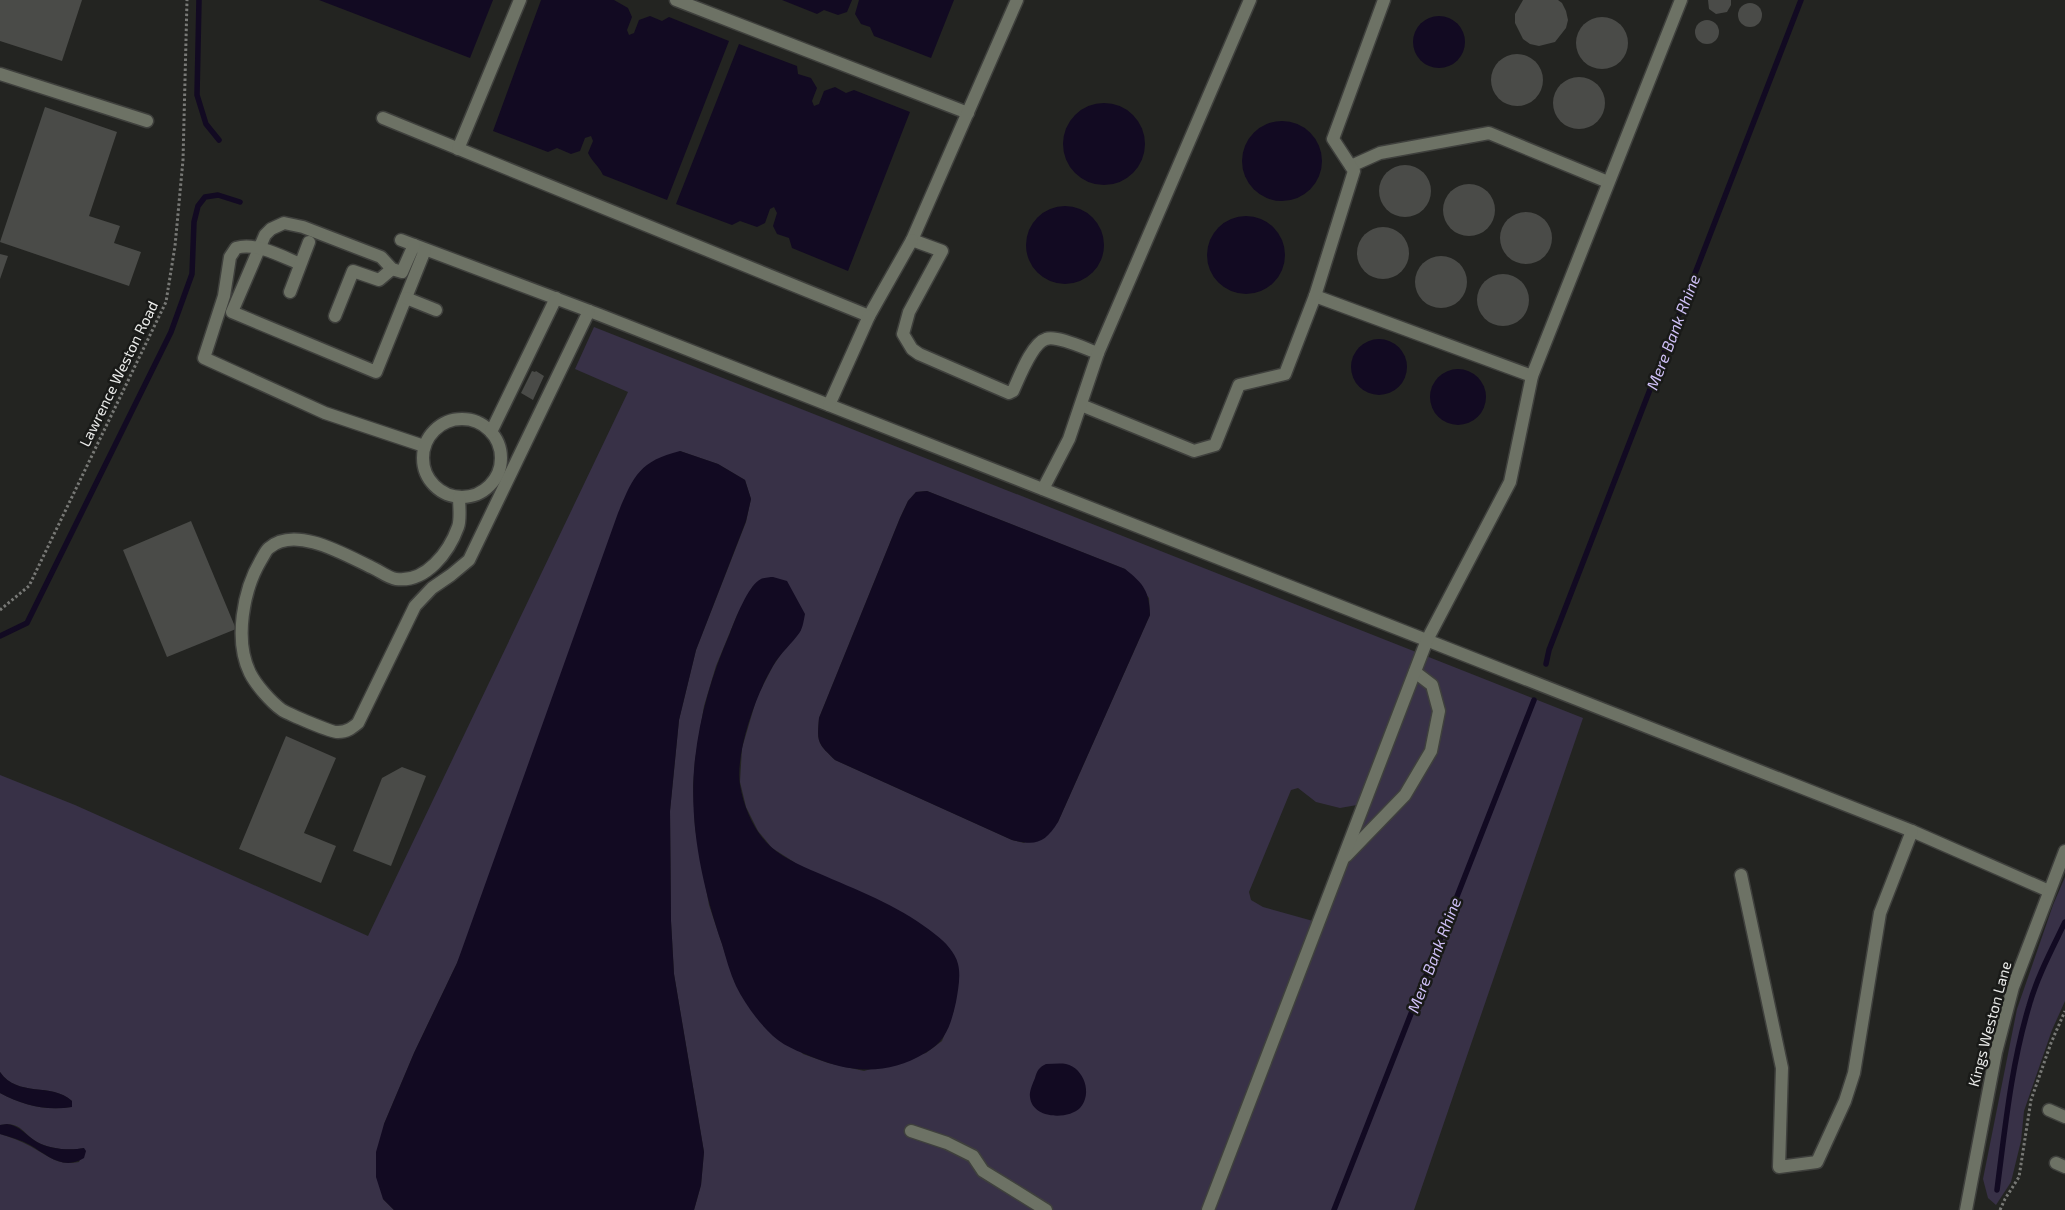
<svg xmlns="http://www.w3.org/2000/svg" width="2065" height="1210" font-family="'Exo 2',sans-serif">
<rect width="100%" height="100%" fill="#232421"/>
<g fill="#383147" fill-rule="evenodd">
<path d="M594,327l989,391 -169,492h-720l7,-25 3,-33 -30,-178 -3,-53 -1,-110 9,-91 17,-70 50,-128 5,-23 -6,-19 -27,-16 -38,-13 -223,512 -43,90 -30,71 -1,75 11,11h-394v-76c10,3 21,7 30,12 19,10 26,20 49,16l5,-14c-14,3 -34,1 -47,-6 -15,-9 -16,-21 -37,-17v-32c23,12 45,18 71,14l1,-6c-21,-19 -54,-3 -72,-29v-297l75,30 293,131 260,-544 -53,-23zM927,491l198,78 24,29 1,17 -92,207 -34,21 -12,-3 -177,-80c-18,-17 -18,-18 -16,-42l81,-200 8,-17 8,-9zM753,586l48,44 -13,14 -15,22 -16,31 -15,51 -2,34 6,25 12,24 14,17 22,14 160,148 -12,31 -16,12 -62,18 -36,-8 -25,-9 -68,-71 -26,-78 -14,-77 -2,-42 2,-26 9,-54 12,-40 21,-51zM1298,788l18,14 24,6 17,-3 -44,116 -50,-14 -12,-7 -2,-8 42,-102z"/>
<polygon points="2065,877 2065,1001 2052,1030 2024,1111 2021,1141 2011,1182 1996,1205 1988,1198 1983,1179 2017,1009 2053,905"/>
</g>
<g fill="#120a22">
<polygon points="319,0 493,0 470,58"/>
<path d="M541,0h73l14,8 4,9 -5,13 2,5 5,-2 5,-13 11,-4 12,5 7,-4 60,24 -62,159 -64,-25c-5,-10 -10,-12 -15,-22l5,-12 -2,-5 -6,2 -5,13 -9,3 -14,-6 -9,4 -55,-21z"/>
<polygon points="782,0 852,0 847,12 838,15 824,10 817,14"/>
<polygon points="859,0 954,0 931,58 874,36 870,27 861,24 855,14"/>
<circle cx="1439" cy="42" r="26"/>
<polygon points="739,44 797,66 798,74 811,78 817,88 812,101 814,106 819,104 824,91 835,87 846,93 854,90 910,112 848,271 792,248 789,238 777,234 773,226 777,213 774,207 770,209 765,223 757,227 740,221 732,225 676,204"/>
<circle cx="1104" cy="144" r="41"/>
<circle cx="1282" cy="161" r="40"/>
<circle cx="1065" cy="245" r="39"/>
<circle cx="1246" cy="255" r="39"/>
<circle cx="1379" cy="367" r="28"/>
<circle cx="1458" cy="397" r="28"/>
<path d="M680,451l38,13 27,16 6,19 -5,22 -50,129 -17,70 -9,91 1,110 3,53 30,178 -3,33 -7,25h-300l-11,-11 -7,-22v-25l8,-28 30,-71 43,-90 161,-450c15,-36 21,-52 62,-62z"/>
<path d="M927,491l198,78c19,15 24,22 25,46l-92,207c-13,21 -22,24 -46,18l-177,-80c-18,-17 -18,-18 -16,-42l81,-200 8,-17 8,-9z"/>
<path d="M773,577l14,4 18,33c-1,5 -2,13 -5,18 -8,12 -20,21 -27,34 -17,28 -38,87 -33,119 4,23 14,46 30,61 15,14 37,22 55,30 39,17 78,32 111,59 9,7 19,17 22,29 3,12 0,26 -2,38 -5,22 -10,40 -31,51 -33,20 -66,21 -102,8 -16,-6 -37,-13 -50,-25 -15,-14 -28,-32 -37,-50 -6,-13 -10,-28 -14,-42 -20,-58 -34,-123 -27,-185 5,-44 17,-85 35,-126 5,-13 18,-48 31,-54 1,-1 10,-2 12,-2z"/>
<path d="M1046,1064c7,0 14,-1 20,0 18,4 27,30 14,44 -12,12 -48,11 -50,-11 -1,-6 3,-14 5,-19 2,-7 4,-11 11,-14z"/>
<path d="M0,1072c18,26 51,10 72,29v6c-27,4 -49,-2 -72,-14z"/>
<path d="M7,1124c14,2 18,11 30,18 12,7 33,9 47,6l2,3 -2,7c-21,13 -37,-3 -54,-13 -9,-5 -20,-8 -30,-11v-9z"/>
</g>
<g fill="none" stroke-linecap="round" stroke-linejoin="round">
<g stroke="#120a22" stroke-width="5.5">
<polyline points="199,0 197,95 206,124 219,140"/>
<polyline points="0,636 27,623 171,332 192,274 194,222 198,206 205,197 218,195 240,202"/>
<polyline points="1546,664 1549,650 1801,0"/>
<path d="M1997,1190c8,-61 14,-124 32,-184 8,-29 23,-57 36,-84"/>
<polyline points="1334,1210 1534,700"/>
</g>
</g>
<g fill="#4a4b48">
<polygon points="0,0 82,0 62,61 0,41"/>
<polygon points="1523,0 1558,0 1562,3 1566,11 1568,20 1566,28 1555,42 1539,46 1530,44 1523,39 1515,23 1515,14"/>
<polygon points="1708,0 1731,0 1731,5 1727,12 1716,14 1709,9"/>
<circle cx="1750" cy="15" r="12"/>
<circle cx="1602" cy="43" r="26"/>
<circle cx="1707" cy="32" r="12"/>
<circle cx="1517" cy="80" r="26"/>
<circle cx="1579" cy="103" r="26"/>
<polygon points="45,107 117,132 89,216 120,226 114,243 141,252 129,286 0,242"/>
<circle cx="1405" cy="191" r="26"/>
<circle cx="1469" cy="210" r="26"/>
<circle cx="1526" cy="238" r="26"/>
<circle cx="1383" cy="253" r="26"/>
<polygon points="0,254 8,256 0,279"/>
<circle cx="1441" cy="282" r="26"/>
<circle cx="1503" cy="300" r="26"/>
<polygon points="532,371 535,372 536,371 544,376 533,400 521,393"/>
<polygon points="191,521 236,629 167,657 123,550"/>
<polygon points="286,736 336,758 304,833 336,846 321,883 239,849"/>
<polygon points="402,767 426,776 391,866 353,851 382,778"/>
</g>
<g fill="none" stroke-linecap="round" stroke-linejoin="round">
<defs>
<g id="minor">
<polyline points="676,0 968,113"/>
<path d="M1017,0l-105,240 30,11 -33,61 -6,22 9,15 7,5 90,39 4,-2c6,-13 19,-48 33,-52 11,-4 40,10 52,14"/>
<polyline points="0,74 147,121"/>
<polyline points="383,118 869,316 912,240"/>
<polyline points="458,149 520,0"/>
<polyline points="1351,166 1380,153 1489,133 1608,182"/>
<polyline points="401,240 600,315 1912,831 2049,891"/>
<polyline points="414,245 402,272 392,269 381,257 303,227 284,223 271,229 265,235 232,312 376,372 425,250"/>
<path d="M300,264c-19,-8 -44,-22 -64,-16l-6,9 -6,39 -20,62 121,55 99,33"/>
<polyline points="290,292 309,242"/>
<polyline points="1315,296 1532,376"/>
<polyline points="406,298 436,310"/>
<polyline points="335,316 353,271 379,280 392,269"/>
<polyline points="829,405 869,316"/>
<polyline points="1081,405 1194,451 1215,445 1239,385 1285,374 1315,296 1354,171 1333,139 1384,0"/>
<circle cx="462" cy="458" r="39"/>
<polyline points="491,432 556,298"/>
<polyline points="1043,489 1069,439 1098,353 1250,0"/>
<path d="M459,497c0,9 2,22 -1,30 -9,25 -32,56 -62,52 -7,-1 -15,-7 -21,-10 -26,-12 -79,-45 -106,-21 -3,2 -6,9 -8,12 -18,30 -27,81 -11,113 6,12 21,29 32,37 7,4 50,23 56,22 9,0 14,-4 20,-9l57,-117 17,-18 19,-13 18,-15 120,-249"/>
<polyline points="1346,856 1405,795 1431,751 1439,711 1432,685 1415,672"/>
<polyline points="1741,875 1782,1068 1779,1167 1817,1162 1845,1101 1854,1073 1880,913 1912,831"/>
<polyline points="2049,1110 2065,1117"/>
<polyline points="911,1131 947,1143 973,1156 983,1171 1046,1210"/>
<polyline points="2056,1163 2065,1167"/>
<polyline points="1208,1210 1427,640 1510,482 1532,376 1681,0"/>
<polyline points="1966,1210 1996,1052 2013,987 2065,851"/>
</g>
</defs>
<use href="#minor" stroke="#3f403d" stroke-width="15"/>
<g stroke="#787976" stroke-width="3" stroke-dasharray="2.5 2.5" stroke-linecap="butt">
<polyline points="0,610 29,586 166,302 175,246 183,160 187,0"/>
<polyline points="2000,1210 2005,1199 2019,1177 2031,1100 2051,1043 2065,1011"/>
</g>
<use href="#minor" stroke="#6d7265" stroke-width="12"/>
</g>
<g text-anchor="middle" stroke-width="5" stroke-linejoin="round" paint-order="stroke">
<g font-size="15" fill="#ebecea" stroke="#191a18">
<text transform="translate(119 374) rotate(-64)" y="5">Lawrence Weston Road</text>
<text transform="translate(1990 1024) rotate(-75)" y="5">Kings Weston Lane</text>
</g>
<g font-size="16" font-style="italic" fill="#d0c1f8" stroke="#191a18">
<text transform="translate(1673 332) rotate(-69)" y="6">Mere Bank Rhine</text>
<text transform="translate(1434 955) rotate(-69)" y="6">Mere Bank Rhine</text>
</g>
</g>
</svg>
